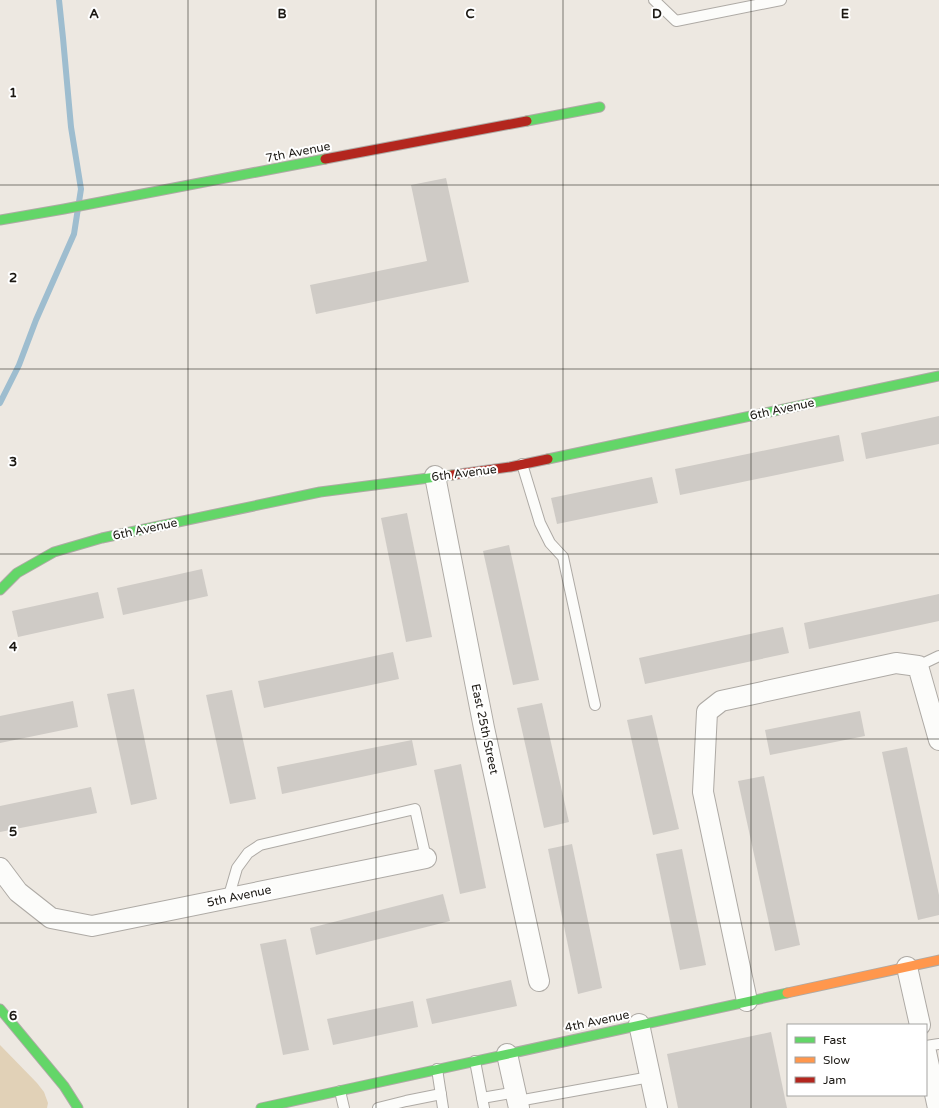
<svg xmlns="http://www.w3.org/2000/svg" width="939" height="1108" font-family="'Varela Round',sans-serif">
<rect width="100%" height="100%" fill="#ede8e1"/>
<polygon fill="#e1d1b7" points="0,1045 37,1083 44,1092 48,1103 47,1108 0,1108"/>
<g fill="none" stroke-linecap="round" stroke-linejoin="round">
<polyline stroke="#9ebdcf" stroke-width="6" points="0,403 19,365 36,320 74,234 81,189 71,127 63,38 59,0"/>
</g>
<g fill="#cfcbc6">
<polygon points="446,178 469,282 316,314 310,285 427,261 411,185"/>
<polygon points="939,416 939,444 866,459 861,433"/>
<polygon points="839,435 844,461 680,495 675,469"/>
<polygon points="652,477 658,503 557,524 551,498"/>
<polygon points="407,513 432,637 406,642 381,518"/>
<polygon points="509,545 539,680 513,685 483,551"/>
<polygon points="202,569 208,596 123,615 117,588"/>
<polygon points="98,592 104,618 18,637 12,611"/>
<polygon points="939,594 939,621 809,649 804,623"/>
<polygon points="783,627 789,653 645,684 639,658"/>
<polygon points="393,652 399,679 264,708 258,681"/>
<polygon points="134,689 157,799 131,805 107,694"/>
<polygon points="232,690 256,799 230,804 206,695"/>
<polygon points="73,701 78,727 0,743 0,716"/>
<polygon points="542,703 569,822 544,828 517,708"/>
<polygon points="860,711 865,736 770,755 765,730"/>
<polygon points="652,715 679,829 653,835 627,720"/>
<polygon points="412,740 417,765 282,794 277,767"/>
<polygon points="907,747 939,895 939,915 918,920 882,752"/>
<polygon points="461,764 486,888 460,894 434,770"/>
<polygon points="764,776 800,945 775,951 738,781"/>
<polygon points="91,787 97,813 0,832 0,806"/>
<polygon points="572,844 602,988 578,994 548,849"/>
<polygon points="682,849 706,965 680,970 656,854"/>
<polygon points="443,894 450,921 316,955 310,928"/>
<polygon points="286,939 309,1050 283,1055 260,944"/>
<polygon points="511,980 517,1006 432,1024 426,999"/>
<polygon points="413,1001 418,1027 333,1045 327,1019"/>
<polygon points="771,1032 787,1108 678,1108 667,1054"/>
</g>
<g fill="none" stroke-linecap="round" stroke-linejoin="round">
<defs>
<g id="lane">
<polyline points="654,0 676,21 781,0"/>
<polyline points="522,464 540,523 550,543 563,557 595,705"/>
<polyline points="918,666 939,656"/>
<polyline points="228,899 237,868 248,853 260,845 415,809 426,858"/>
<polyline points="926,1046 939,1044"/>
<polyline points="475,1061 484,1108"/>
<polyline points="437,1069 443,1108"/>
<polyline points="340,1091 344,1108"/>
<polyline points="482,1098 516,1092"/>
<polyline points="518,1101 650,1077"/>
<polyline points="378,1108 406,1101 441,1094"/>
</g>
<g id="street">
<polyline points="435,476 484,728 539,981"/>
<polyline points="0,868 18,892 51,918 92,926 426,858"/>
<polyline points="907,967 920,1025"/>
<polyline points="747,1001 703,792 707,712 721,701 896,663 918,666 939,740"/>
<polyline points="639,1024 657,1108"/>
<polyline points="926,1052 938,1108"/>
<polyline points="507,1054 519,1108"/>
</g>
<g id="fast">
<polyline points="527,121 600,107"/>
<polyline points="0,220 64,209 325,159"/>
<polyline points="548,459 939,376"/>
<polyline points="0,590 17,573 54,552 102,538 320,492 452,475"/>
<polyline points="0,1009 64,1086 78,1108"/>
<path d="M261,1108c175,-37 350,-78 526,-115"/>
</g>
<polyline id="slow" points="787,993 939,960"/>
<g id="jam">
<polyline points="325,159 527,121"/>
<polyline points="452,475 510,467 548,459"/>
</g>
</defs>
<use href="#lane" stroke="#aeaaa5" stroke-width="12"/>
<use href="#street" stroke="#aeaaa5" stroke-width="22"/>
<use href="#fast" stroke="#aeaaa5" stroke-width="11"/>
<use href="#slow" stroke="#aeaaa5" stroke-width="11"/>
<use href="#jam" stroke="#aeaaa5" stroke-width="11"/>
<use href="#lane" stroke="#fcfcfa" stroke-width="10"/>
<use href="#street" stroke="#fcfcfa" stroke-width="20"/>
<use href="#fast" stroke="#63d668" stroke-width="9"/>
<use href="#slow" stroke="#ff974d" stroke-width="9"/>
<use href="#jam" stroke="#b3261e" stroke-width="9"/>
</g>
<path fill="none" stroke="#1c1914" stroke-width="1" stroke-opacity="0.55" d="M188,0v1108M376,0v1108M563,0v1108M751,0v1108M0,185h939M0,369h939M0,554h939M0,739h939M0,923h939"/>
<g text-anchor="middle" stroke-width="4" stroke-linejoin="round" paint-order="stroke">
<g font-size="12" fill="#1c1914" stroke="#fff">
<text transform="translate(298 152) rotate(-11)" y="4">7th Avenue</text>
<text transform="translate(782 409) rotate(-12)" y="4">6th Avenue</text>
<text transform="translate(464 473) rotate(-7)" y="4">6th Avenue</text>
<text transform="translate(145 529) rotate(-12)" y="4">6th Avenue</text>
<text transform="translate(485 729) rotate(78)" y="4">East 25th Street</text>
<text transform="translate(239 896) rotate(-12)" y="4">5th Avenue</text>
<text transform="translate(597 1021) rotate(-12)" y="4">4th Avenue</text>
</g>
</g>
<g font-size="13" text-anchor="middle" font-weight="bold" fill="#1c1914" stroke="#fff" stroke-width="4" stroke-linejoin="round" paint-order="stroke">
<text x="94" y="18">A</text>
<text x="282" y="18">B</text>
<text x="470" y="18">C</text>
<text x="657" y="18">D</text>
<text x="845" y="18">E</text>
<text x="13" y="97">1</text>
<text x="13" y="282">2</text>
<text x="13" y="466">3</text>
<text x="13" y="651">4</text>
<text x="13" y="836">5</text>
<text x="13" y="1020">6</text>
</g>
<rect x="787" y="1024" width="140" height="72" fill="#ffffff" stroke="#a4a3a1"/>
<rect x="795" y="1037" width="20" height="6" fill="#63d668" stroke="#a4a3a1"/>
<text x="823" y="1044" font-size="12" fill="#1c1914">Fast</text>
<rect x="795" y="1057" width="20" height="6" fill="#ff974d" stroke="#a4a3a1"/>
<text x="823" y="1064" font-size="12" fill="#1c1914">Slow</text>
<rect x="795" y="1077" width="20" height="6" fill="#b3261e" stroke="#a4a3a1"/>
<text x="823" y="1084" font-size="12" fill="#1c1914">Jam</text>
</svg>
